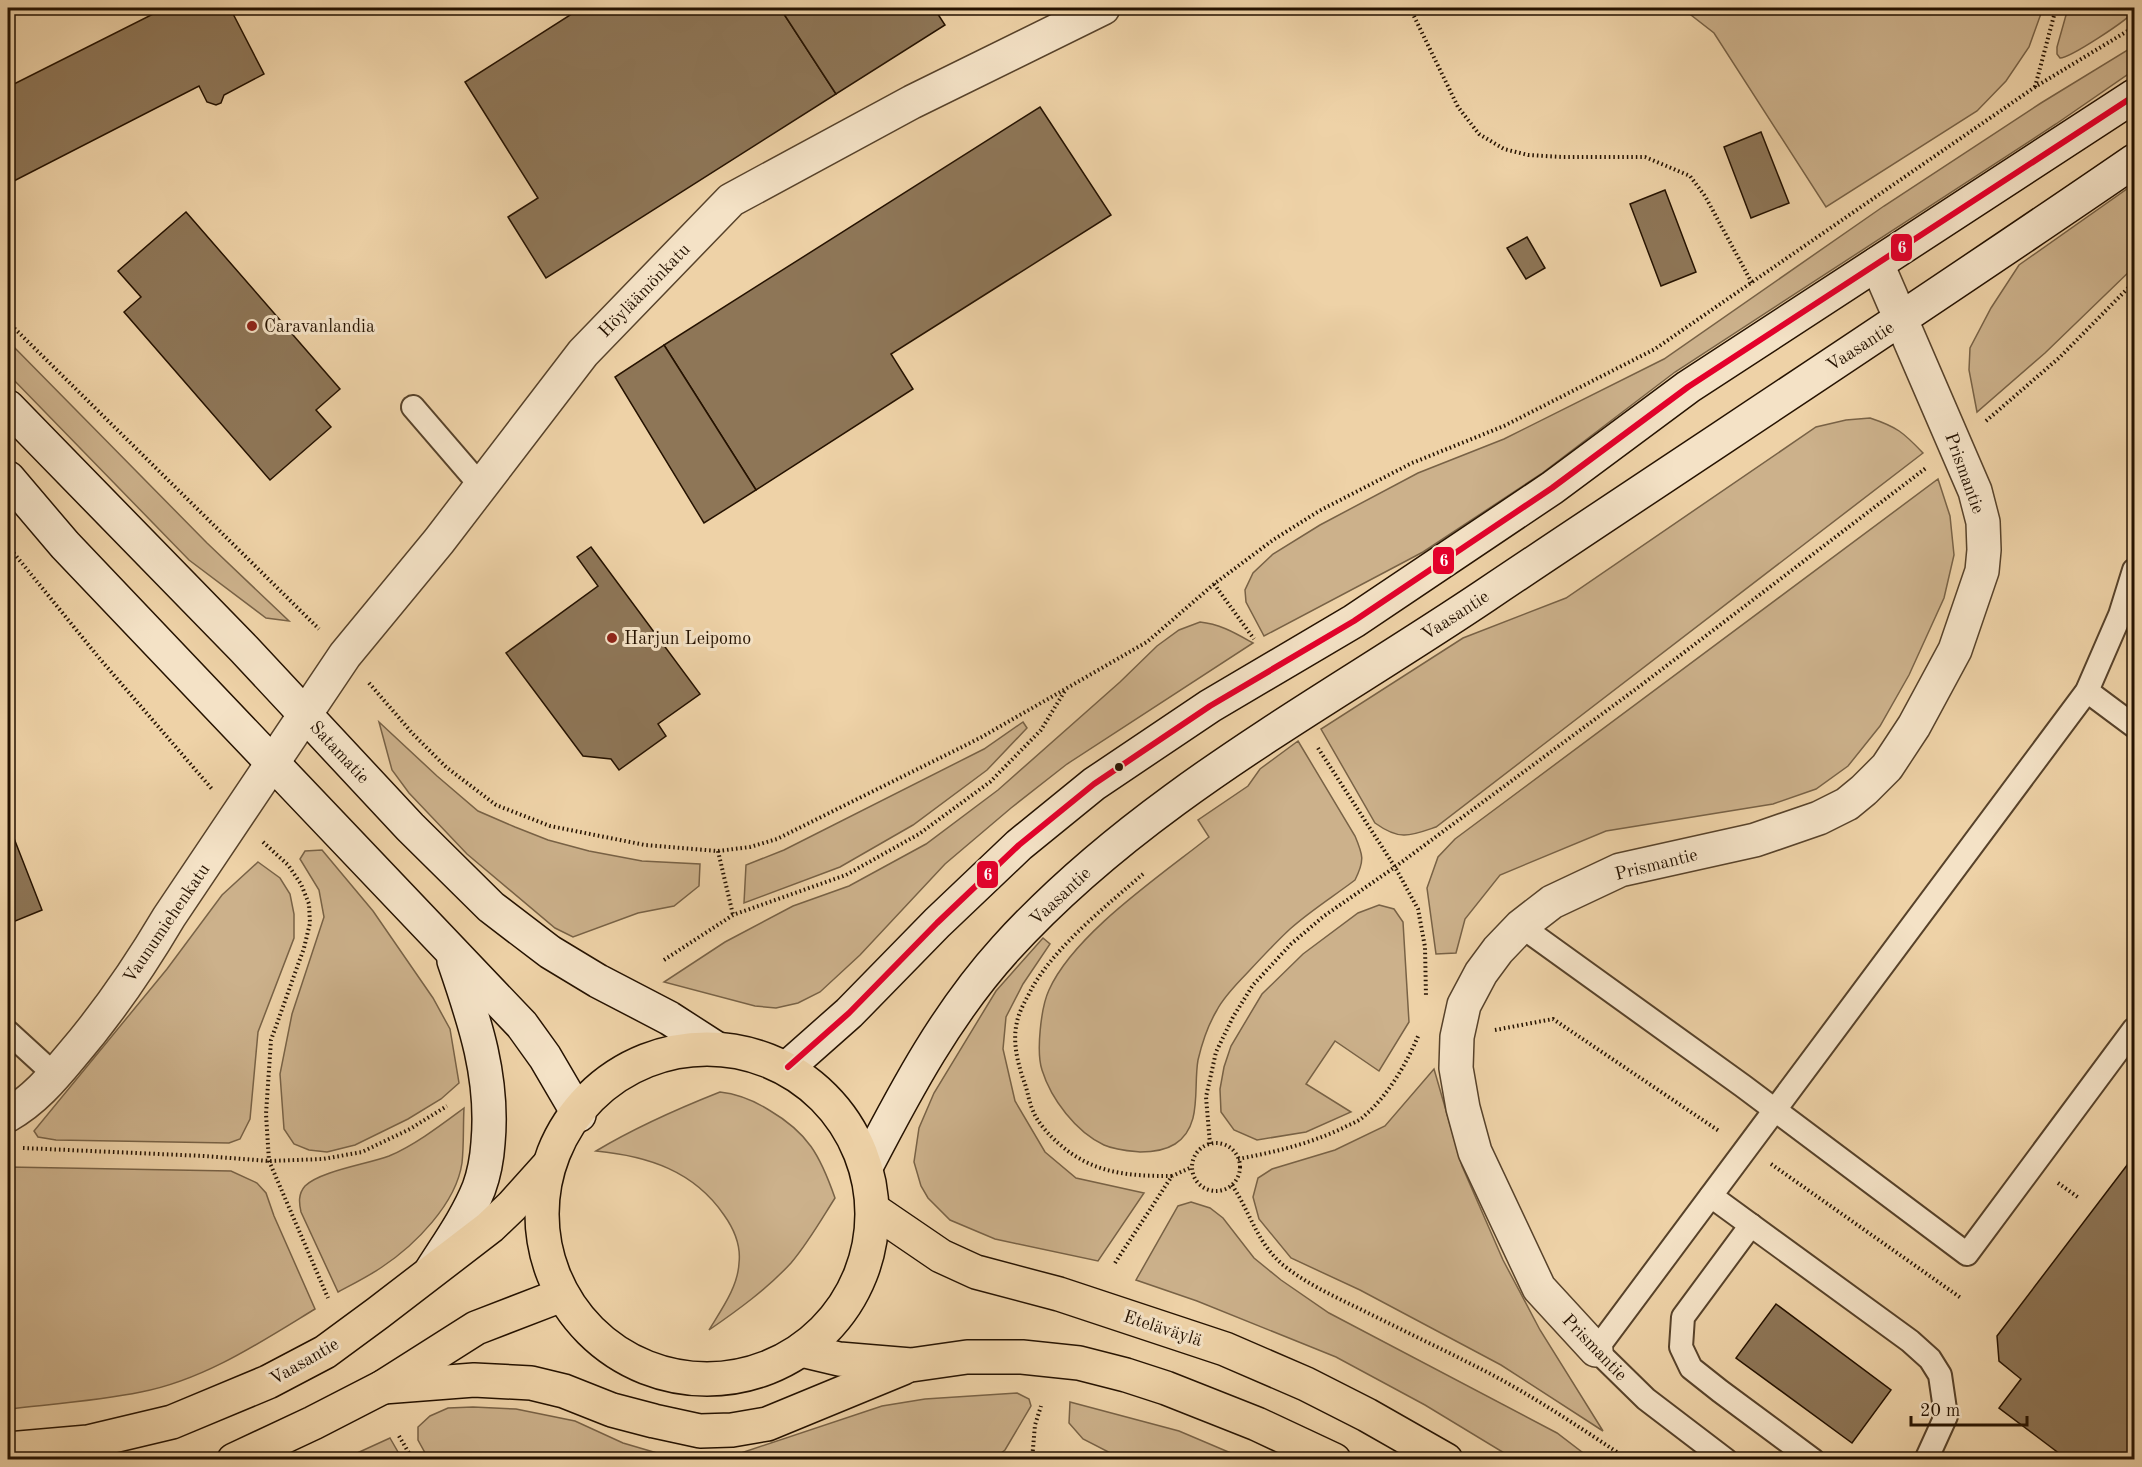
<svg xmlns="http://www.w3.org/2000/svg" width="2142" height="1467" font-family="'Old Standard TT',serif">
<rect width="100%" height="100%" fill="#eed2a7"/>
<filter id="stains"><feTurbulence type="fractalNoise" baseFrequency=".00333" numOctaves="4"/><feColorMatrix values="0 0 0 0 .2 0 0 0 0 .09 0 0 0 0 .02 0 0 0 .5 -.17"/></filter>
<radialGradient id="worn" r=".72"><stop offset=".6" stop-color="#630" stop-opacity="0"/><stop offset="1" stop-color="#630" stop-opacity=".3"/></radialGradient>
<g fill="#ccb18b" stroke="#786246" stroke-width="1.5">
<polygon points="1682,8 2043,8 2029,47 2006,81 1977,111 1826,207 1714,33"/>
<path d="M2068,8h66v3c-6,9 -64,47 -74,47l-3,-4v-7z"/>
<polygon points="2134,46 2134,70 2056,124 1675,372 1541,474 1423,552 1264,636 1246,602 1245,590 1253,573 1273,554 1320,525 1418,473 1504,439 1664,359 1884,206 2041,103"/>
<polygon points="2134,184 2134,267 2045,353 1977,412 1969,370 1970,348 1991,308 2019,265"/>
<polygon points="8,341 207,543 289,621 266,618 189,560 8,374"/>
<path d="M1870,418c27,9 33,14 53,35l-487,374c-26,9 -36,14 -61,-4l-54,-94 142,-91 103,-40 250,-171 30,-7z"/>
<polygon points="1938,479 1950,516 1954,555 1944,598 1909,675 1880,726 1848,766 1816,789 1773,804 1606,831 1500,875 1465,919 1456,953 1436,954 1427,888 1438,857 1455,839"/>
<path d="M1200,622c20,2 35,11 53,21l-186,121 -56,44 -66,56 -85,91 -40,37 -22,11 -22,5 -21,-2 -91,-24 61,-40 68,-36 56,-20 77,-42 72,-54 122,-108 37,-36 22,-16z"/>
<polygon points="379,722 437,776 478,811 515,827 548,840 589,851 642,861 700,864 699,886 674,906 638,913 573,937 555,928 467,854 409,793 392,770"/>
<polygon points="1023,722 1027,728 987,770 913,825 840,867 744,903 746,865 784,850 984,749"/>
<path d="M1298,741l57,95c8,19 10,24 0,44 -21,16 -45,31 -65,49 -14,13 -28,28 -41,42 -11,12 -24,24 -32,39 -9,15 -15,33 -19,50 -5,28 5,66 -23,84 -11,7 -23,8 -35,8 -11,-1 -25,-2 -36,-7 -28,-13 -53,-46 -62,-75 -6,-18 -1,-63 7,-80 25,-56 111,-114 160,-153l-11,-17 50,-34 12,-17z"/>
<polygon points="322,850 373,911 433,998 450,1029 459,1083 441,1099 408,1119 355,1145 327,1152 309,1150 294,1144 284,1129 280,1074 292,1014 324,917 319,890 300,859 305,851"/>
<polygon points="258,862 280,878 290,894 294,914 294,938 258,1032 250,1119 240,1139 229,1143 56,1140 38,1137 34,1131 167,969 222,895"/>
<polygon points="1379,905 1394,909 1403,922 1409,1022 1379,1071 1335,1041 1306,1084 1351,1112 1306,1132 1257,1140 1234,1130 1221,1112 1220,1089 1224,1067 1231,1046 1262,994 1303,954 1358,913"/>
<polygon points="1043,938 1050,944 1023,984 1006,1017 1003,1049 1015,1101 1045,1152 1076,1178 1144,1193 1098,1261 995,1239 950,1220 928,1198 921,1186 914,1162 919,1128 934,1093 996,991"/>
<polygon points="1434,1069 1462,1166 1503,1260 1540,1330 1603,1431 1501,1365 1360,1290 1291,1258 1259,1219 1253,1197 1258,1178 1272,1169 1335,1150 1385,1126"/>
<path d="M720,1092c18,2 33,8 49,18 39,23 51,45 66,88 -14,22 -27,45 -44,65 -24,26 -53,47 -82,67 12,-20 29,-43 30,-67 2,-17 -5,-34 -15,-48 -30,-44 -76,-59 -128,-64 40,-24 81,-42 124,-59z"/>
<path d="M464,1108c-1,18 0,37 -2,55 -6,41 -47,82 -80,104 -13,9 -29,17 -44,25l-37,-80c-2,-9 -3,-18 4,-26 15,-15 63,-22 84,-30 26,-11 52,-31 75,-48z"/>
<path d="M8,1167l223,4 26,12 9,10 8,23 41,93c-54,33 -111,71 -174,83 -44,9 -89,12 -133,17z"/>
<polygon points="1191,1202 1210,1208 1223,1218 1254,1258 1281,1280 1329,1313 1557,1433 1591,1459 1514,1459 1425,1405 1336,1357 1197,1301 1136,1280 1178,1206"/>
<polygon points="1017,1393 1029,1399 1031,1406 1005,1450 993,1459 429,1460 418,1440 418,1427 430,1416 448,1408 473,1407 516,1409 575,1421 623,1443 657,1453 694,1459 738,1454 882,1406 925,1399"/>
<polygon points="1070,1402 1179,1431 1245,1459 1122,1459 1083,1439 1069,1423"/>
<polygon points="390,1438 402,1459 344,1459"/>
</g>
<g fill="#8e7657" stroke="#251200" stroke-width="1.5">
<polygon points="165,8 230,8 264,74 224,95 221,103 216,105 207,102 199,86 8,184 8,87"/>
<polygon points="581,8 780,8 836,94 546,278 508,217 538,198 465,82"/>
<polygon points="780,8 934,8 945,25 836,94"/>
<polygon points="1040,107 1111,215 891,354 913,389 756,490 664,345"/>
<polygon points="1761,132 1789,203 1751,218 1724,147"/>
<polygon points="1665,190 1696,272 1661,286 1630,204"/>
<polygon points="186,212 340,389 316,410 331,427 270,480 124,312 141,297 118,271"/>
<polygon points="1527,237 1545,268 1526,279 1507,248"/>
<polygon points="664,345 756,490 704,523 615,377"/>
<polygon points="591,547 700,694 658,724 666,736 619,770 611,759 583,756 506,653 598,586 577,557"/>
<polygon points="8,823 42,910 8,924"/>
<polygon points="2134,1156 2134,1460 2068,1460 1999,1408 2021,1379 1999,1361 1997,1336"/>
<polygon points="1776,1304 1891,1390 1852,1443 1736,1358"/>
</g>
<g fill="none" stroke-linecap="round" stroke-linejoin="round">
<defs>
<g id="lane">
<polyline points="413,407 481,486"/>
<polyline points="2087,691 2134,726"/>
<polyline points="1521,926 1743,1086 1967,1254 2134,1029"/>
<polyline points="8,1032 55,1075"/>
<polyline points="1711,1196 1910,1341 1930,1359 1940,1375 1946,1416 1926,1460"/>
<polyline points="1751,1225 1683,1317 1681,1347 1691,1368 1720,1391 1813,1460"/>
<polyline points="1726,1460 1646,1399 1596,1350 2087,691 2120,615 2134,570"/>
</g>
<g id="street">
<path d="M8,1115c25,-14 44,-36 63,-59 37,-43 69,-90 98,-139l176,-262 94,-114 144,-188 148,-153 181,-98 191,-94"/>
<polyline points="1596,1350 1539,1288 1475,1152 1463,1108 1456,1068 1457,1037 1464,1005 1481,973 1498,950 1521,926 1552,902 1620,870 1755,840 1819,818 1847,804 1864,790 1887,767 1914,726 1955,650 1982,571 1984,550 1983,522 1975,491 1877,264"/>
</g>
<g id="secondary">
<polyline points="8,407 244,649 410,827 491,907 550,952 598,981 669,1018 714,1047"/>
<polyline points="8,478 65,545 522,1025 545,1057 579,1115"/>
<polyline points="788,1067 849,1013 937,923 1019,845 1094,784 1210,706 1354,621 1552,488 1688,387 2134,96"/>
<path d="M868,1163c39,-75 79,-150 137,-214 135,-149 316,-243 481,-354 216,-145 434,-287 648,-434"/>
<path d="M431,1271c17,-27 36,-53 48,-83 5,-14 8,-30 9,-45 6,-65 -13,-121 -34,-182"/>
</g>
<g id="highway">
<circle cx="707" cy="1214" r="165"/>
<polyline points="875,1211 941,1256 976,1272 1059,1294 1225,1349 1306,1384 1367,1415 1446,1460"/>
<polyline points="801,1350 839,1359 911,1365 967,1357 1022,1357 1079,1363 1126,1375 1166,1388 1257,1424 1334,1460"/>
<polyline points="383,1387 474,1380 531,1383 564,1391 612,1410 654,1421 700,1431 732,1430 767,1424 903,1368"/>
<polyline points="8,1449 88,1442 172,1422 268,1382 325,1352 378,1313 490,1227 512,1206 547,1167"/>
<polyline points="234,1460 313,1423 383,1387 476,1328 559,1296"/>
</g>
</defs>
<use href="#lane" stroke="#57422a" stroke-width="26"/>
<use href="#street" stroke="#57422a" stroke-width="36"/>
<use href="#secondary" stroke="#251200" stroke-width="36"/>
<use href="#highway" stroke="#251200" stroke-width="36"/>
<g stroke="#251200" stroke-width="4" stroke-dasharray="1.5 3" stroke-linecap="butt">
<polyline points="1410,8 1458,107 1479,134 1504,149 1528,155 1562,157 1645,157 1690,176 1705,196 1752,283"/>
<polyline points="2035,87 2056,8"/>
<polyline points="8,322 319,629"/>
<polyline points="1986,421 2060,357 2134,282"/>
<polyline points="8,546 100,659 212,789"/>
<polyline points="1214,584 1254,639"/>
<polyline points="369,683 413,734 446,767 496,805 550,826 645,845 718,851 750,847 777,839 980,738 1147,642 1214,584 1273,540 1319,511 1412,463 1504,426 1655,349 2035,87 2134,27"/>
<polyline points="1318,748 1395,867 1418,909 1425,947 1426,997"/>
<polyline points="263,842 288,865 301,884 309,904 310,923 304,948 271,1040 266,1114 269,1161 328,1298"/>
<polyline points="718,851 733,915"/>
<path d="M1143,874c-37,32 -87,72 -111,114 -5,10 -13,23 -15,34 -5,20 1,43 8,62 3,9 4,18 8,27 5,12 15,23 25,32 35,31 70,33 114,33"/>
<polyline points="664,960 733,915 846,875 919,834 990,782 1041,730 1066,689"/>
<polyline points="1495,1030 1553,1019 1719,1131"/>
<circle cx="1216" cy="1167" r="24"/>
<polyline points="1210,1144 1206,1097 1216,1052 1233,1017 1253,985 1291,944 1324,916 1395,867 1640,686 1926,468"/>
<polyline points="23,1148 204,1156 269,1161 323,1159 362,1152 410,1129 447,1106"/>
<path d="M1238,1159c37,-7 71,-15 105,-31 7,-4 15,-6 20,-11 25,-21 44,-54 56,-83"/>
<polyline points="1771,1164 1961,1298"/>
<polyline points="2058,1183 2079,1198"/>
<path d="M1232,1185c18,27 25,58 51,80 25,20 55,33 83,47 40,20 80,39 119,59 50,26 97,58 144,89"/>
<polyline points="1115,1263 1172,1176 1192,1167"/>
<polyline points="399,1436 413,1460"/>
<polyline points="1032,1460 1035,1425 1041,1406"/>
</g>
<use href="#lane" stroke="#f4e2c6" stroke-width="22"/>
<use href="#street" stroke="#f4e2c6" stroke-width="33"/>
<use href="#secondary" stroke="#f4e2c6" stroke-width="33"/>
<use href="#highway" stroke="#eed2a7" stroke-width="33"/>
<defs>
<polyline id="bus-1" points="788,1067 849,1013 937,923 1019,845 1094,784 1210,706 1354,621 1552,488 1688,387 2134,96"/>
</defs>
<use href="#bus-1" stroke="#f4e2c6" stroke-width="10"/>
<use href="#bus-1" stroke="#e4002b" stroke-width="6"/>
</g>
<g fill="#8f2418" stroke="#f4e2c6" stroke-width="2">
<circle cx="252" cy="326" r="6"/>
<circle cx="612" cy="638" r="6"/>
</g>
<circle fill="#251200" stroke="#f4e2c6" stroke-width="2" cx="1119" cy="767" r="5"/>
<g text-anchor="middle" stroke-width="6" stroke-linejoin="round" paint-order="stroke">
<g font-size="18" fill="#251200" stroke="#f4e2c6">
<text transform="translate(644 290) rotate(-46)" y="6">Höyläämönkatu</text>
<text transform="translate(1860 346) rotate(-33)" y="6">Vaasantie</text>
<text transform="translate(1965 473) rotate(70)" y="6">Prismantie</text>
<text transform="translate(1455 615) rotate(-33)" y="6">Vaasantie</text>
<text transform="translate(340 752) rotate(47)" y="6">Satamatie</text>
<text transform="translate(1656 864) rotate(-14)" y="6">Prismantie</text>
<text transform="translate(1060 896) rotate(-43)" y="6">Vaasantie</text>
<text transform="translate(166 923) rotate(-56)" y="6">Vaunumiehenkatu</text>
<text transform="translate(1163 1328) rotate(18)" y="6">Eteläväylä</text>
<text transform="translate(1595 1347) rotate(46)" y="6">Prismantie</text>
<text transform="translate(304 1361) rotate(-30)" y="6">Vaasantie</text>
</g>
<g font-size="18" fill="#251200" stroke="#f4e2c6" text-anchor="start">
<text x="264" y="332">Caravanlandia</text>
<text x="624" y="644">Harjun Leipomo</text>
</g>
</g>
<g stroke="#f4e2c6" stroke-width="2">
<rect x="1890" y="233" width="23" height="29" rx="6" fill="#e4002b"/>
<rect x="1432" y="546" width="23" height="29" rx="6" fill="#e4002b"/>
<rect x="976" y="860" width="23" height="29" rx="6" fill="#e4002b"/>
</g>
<g font-size="16" text-anchor="middle" font-weight="bold" fill="#fff">
<text x="1902" y="253">6</text>
<text x="1444" y="566">6</text>
<text x="988" y="880">6</text>
</g>
<rect width="2142" height="1467" fill="none" stroke="#eed2a7" stroke-width="30"/>
<rect x="9" y="9" width="2124" height="1449" fill="none" stroke="#251200" stroke-width="3"/>
<rect x="15" y="15" width="2112" height="1437" fill="none" stroke="#251200" stroke-width="1.5"/>
<path d="M1911 1416v9h116v-9" fill="none" stroke="#251200" stroke-width="3"/>
<text x="1920" y="1416" font-size="18" fill="#251200" stroke="#f4e2c6" stroke-width="4.5" paint-order="stroke">20 m</text>
<rect width="100%" height="100%" filter="url(#stains)"/>
<rect width="100%" height="100%" fill="url(#worn)"/>
</svg>
